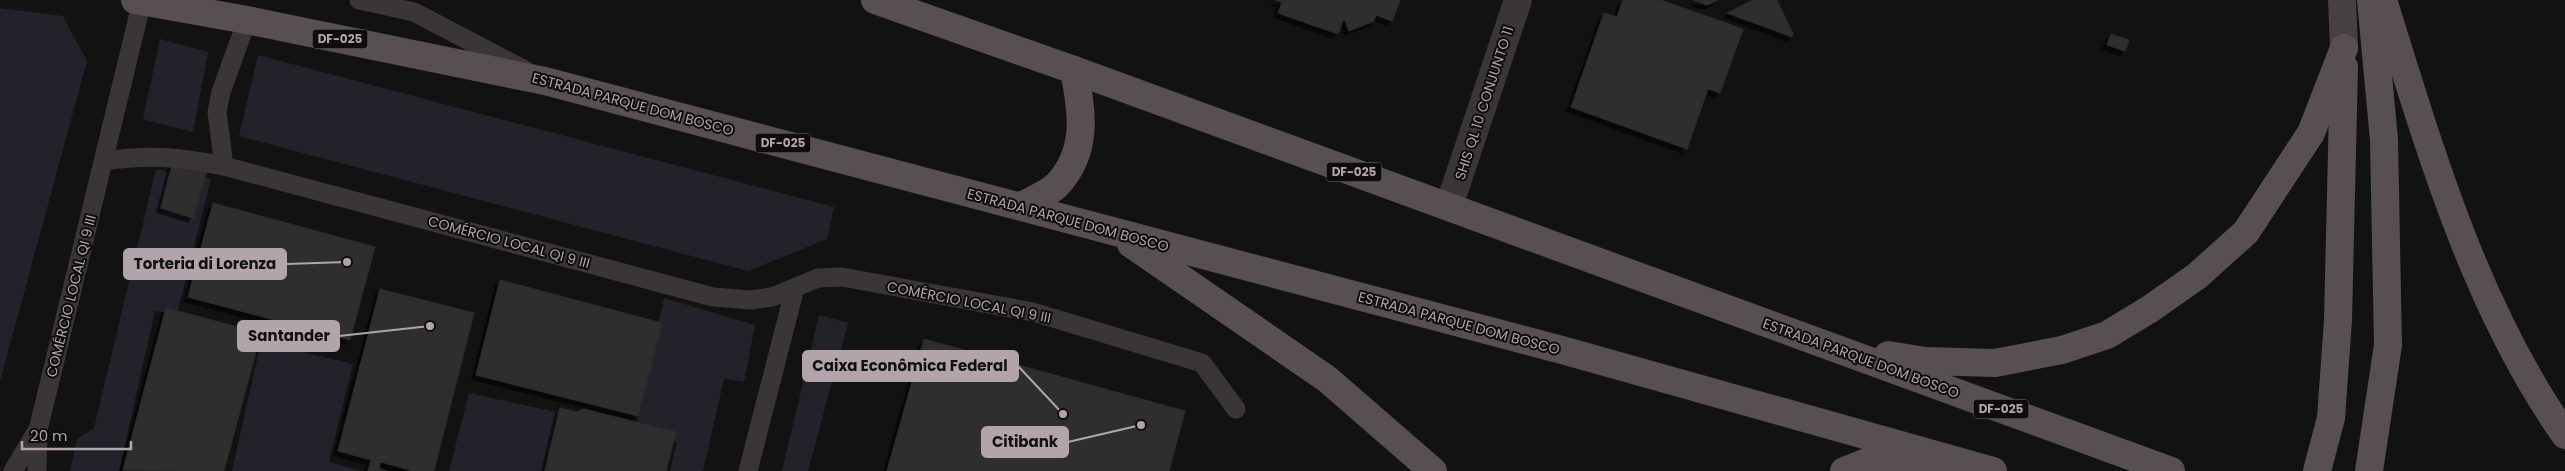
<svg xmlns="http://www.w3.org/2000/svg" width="2565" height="471" font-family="Poppins,sans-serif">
<defs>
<filter id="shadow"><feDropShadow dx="-4.5" dy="4.5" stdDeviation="0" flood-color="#0009"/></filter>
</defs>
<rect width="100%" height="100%" fill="#131212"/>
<g fill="#22222b">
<polygon points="0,8 63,16 87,61 0,381"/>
<polygon points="160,39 208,52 193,132 143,119"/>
<polygon points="258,55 834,207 827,239 748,271 239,136"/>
<polygon points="156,169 211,179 177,314 155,311 119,471 70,471 77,439 94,428"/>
<polygon points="664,298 755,325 744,382 724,379 703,471 670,471 677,442 635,433"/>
<polygon points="819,315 848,323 808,471 782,471"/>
<polygon points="261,342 353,364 329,462 361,471 232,471"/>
<polygon points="469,393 561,413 545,471 449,471"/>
</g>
<g fill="#2f2d2d" stroke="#2f2c2c" filter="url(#shadow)">
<polygon points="1275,0 1400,0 1392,21 1376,15 1374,21 1349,31 1345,20 1343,20 1338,34 1278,13 1282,2"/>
<polygon points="1623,0 1661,0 1743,29 1720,93 1708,89 1687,149 1571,107 1604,13 1617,17"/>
<polygon points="1693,0 1718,0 1707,5"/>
<polygon points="1753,0 1777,0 1793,34 1792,37 1727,13"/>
<polygon points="2111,34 2129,40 2125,51 2107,45"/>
<polygon points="172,165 207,171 193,218 161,208"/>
<polygon points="213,203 375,247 350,340 188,297"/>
<polygon points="500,280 662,323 638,416 476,375"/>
<polygon points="380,289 474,313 434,471 413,471 381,462 379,468 386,471 368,471 371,460 338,451"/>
<polygon points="166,308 261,333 224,471 123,470"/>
<polygon points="924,339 1185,411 1169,471 887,471"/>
<polygon points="560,408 577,412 583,409 676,432 666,471 545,471"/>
</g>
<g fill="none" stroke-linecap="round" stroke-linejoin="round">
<g stroke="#3a3537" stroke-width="19">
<polyline points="359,0 414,12 525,70"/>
<path d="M104,161c46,-7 74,-4 120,5l489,131 38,3 21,-3 46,-19 24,-1 191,35 169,51 34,46"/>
<polyline points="224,166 217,112 221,92 247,20"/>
<polyline points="13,471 37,431"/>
<polyline points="37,471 38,430 142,1"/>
<polyline points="748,471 795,288"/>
</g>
<polyline stroke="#3a3537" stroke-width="28" points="1449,206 1518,0"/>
<polyline stroke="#484144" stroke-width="28" points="2342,0 2344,48"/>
<g stroke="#574f52" stroke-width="28">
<polyline points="135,0 247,20 545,81 1562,350 1993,471"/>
<polyline points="875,0 1074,70 2171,471"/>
<path d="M2383,0c47,150 91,305 182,435"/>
<path d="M1021,206c11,-6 27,-12 36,-21 32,-34 25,-74 17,-115"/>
<polyline points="1131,244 1327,379 1433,471"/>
<polyline points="1888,355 1925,361 1995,363 2062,350 2107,335 2150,309 2197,276 2246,232 2311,133 2344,48"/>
<polyline points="1844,471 1867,462 1943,471"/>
<polyline points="2317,471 2331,418 2338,320 2344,67"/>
<polyline points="2369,471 2388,345 2384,140 2371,0"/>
</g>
</g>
<g text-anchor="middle" stroke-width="4" stroke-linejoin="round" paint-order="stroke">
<g fill="#0e0d0d" stroke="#82777c" stroke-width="1">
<rect x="312.5" y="29.5" width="55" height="19" rx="4"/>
<rect x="755.5" y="133.5" width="55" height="19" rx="4"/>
<rect x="1326.5" y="162.5" width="55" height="19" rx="4"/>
<rect x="1973.5" y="399.5" width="55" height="19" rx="4"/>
</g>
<g font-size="12" font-weight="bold" fill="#b3a4ab">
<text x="340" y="43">DF-025</text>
<text x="783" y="147">DF-025</text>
<text x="1354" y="176">DF-025</text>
<text x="2001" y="413">DF-025</text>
</g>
<g font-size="14" fill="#b3a4ab" stroke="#0e0d0d">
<text transform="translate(1484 103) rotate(-72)" y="5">SHIS QL 10 CONJUNTO 11</text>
<text transform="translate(633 104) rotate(15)" y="5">ESTRADA PARQUE DOM BOSCO</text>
<text transform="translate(1068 220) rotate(15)" y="5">ESTRADA PARQUE DOM BOSCO</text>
<text transform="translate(509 242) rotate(15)" y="5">COMÉRCIO LOCAL QI 9 III</text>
<text transform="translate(71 296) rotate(-76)" y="5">COMÉRCIO LOCAL QI 9 III</text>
<text transform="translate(969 302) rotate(11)" y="5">COMÉRCIO LOCAL QI 9 III</text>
<text transform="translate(1459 323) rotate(15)" y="5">ESTRADA PARQUE DOM BOSCO</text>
<text transform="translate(1861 358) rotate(20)" y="5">ESTRADA PARQUE DOM BOSCO</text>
</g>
</g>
<path fill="none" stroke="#b3a4ab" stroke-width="2" d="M347 262L286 264M430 326L339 336M1063 414L1018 366M1141 425L1068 442"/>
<g fill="#b3a4ab" stroke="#0e0d0d" stroke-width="2">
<circle cx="347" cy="262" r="5"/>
<circle cx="430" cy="326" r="5"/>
<circle cx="1063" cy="414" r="5"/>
<circle cx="1141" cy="425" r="5"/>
</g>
<g fill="#b3a4ab" stroke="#b3a4ab" stroke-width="2">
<rect x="124" y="249" width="162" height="30" rx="5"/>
<rect x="238" y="321" width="101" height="30" rx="5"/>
<rect x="803" y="351" width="215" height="30" rx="5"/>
<rect x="982" y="427" width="86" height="30" rx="5"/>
</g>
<g font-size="15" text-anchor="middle" font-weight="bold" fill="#111">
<text x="205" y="269">Torteria di Lorenza</text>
<text x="289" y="341">Santander</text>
<text x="910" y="371">Caixa Econômica Federal</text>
<text x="1025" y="447">Citibank</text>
</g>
<path d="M22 441v8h109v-8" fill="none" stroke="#b3a4ab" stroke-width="2.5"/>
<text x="30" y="441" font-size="15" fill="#b3a4ab" stroke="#0e0d0d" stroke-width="4" paint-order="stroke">20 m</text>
</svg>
